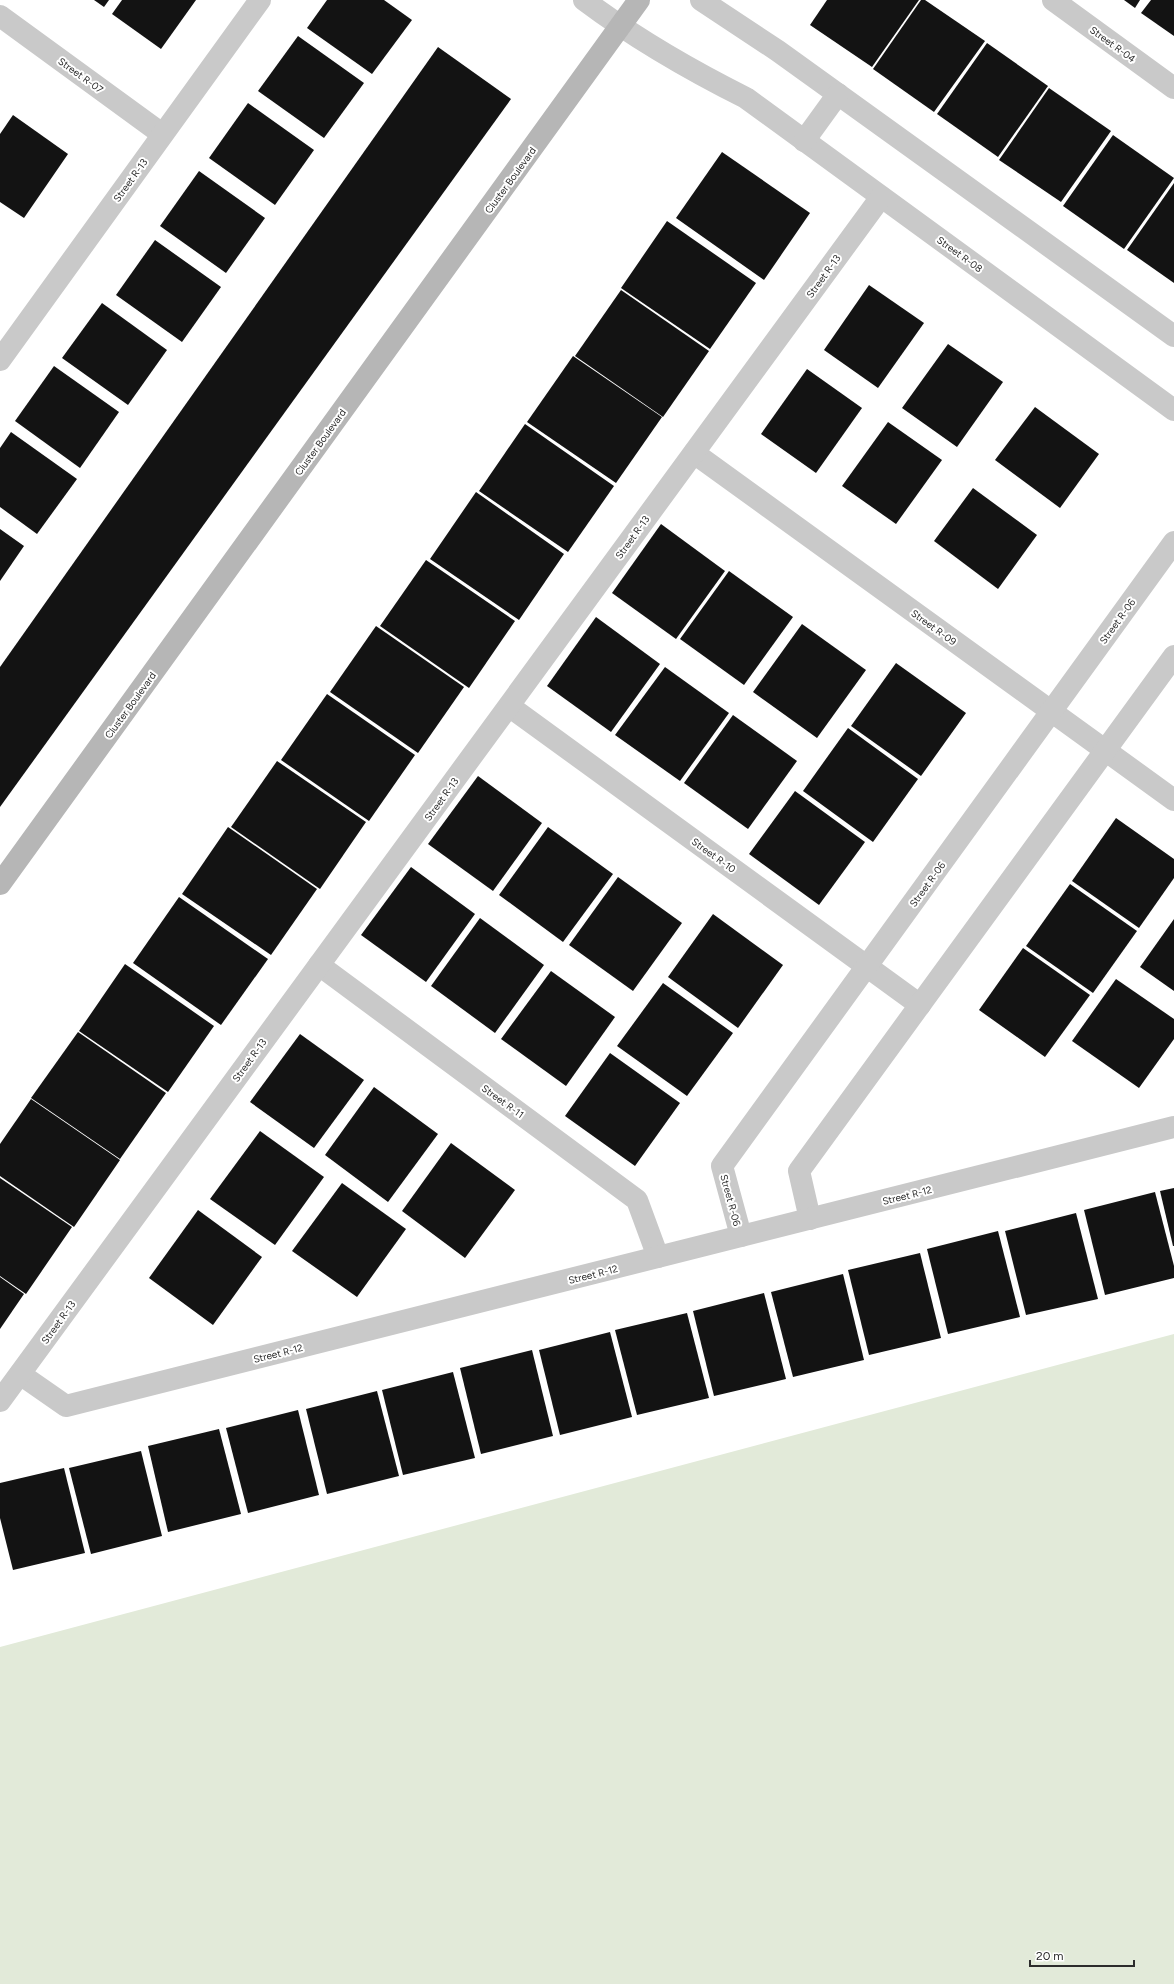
<svg xmlns="http://www.w3.org/2000/svg" width="1174" height="1984" font-family="Figtree,sans-serif">
<rect width="100%" height="100%" fill="#fff"/>
<polygon fill="#e2ead9" points="1174,1334 1174,1984 0,1984 0,1647"/>
<g fill="#131313">
<polygon points="94,0 109,0 104,7"/>
<polygon points="122,0 196,0 161,49 112,14"/>
<polygon points="327,0 384,0 412,20 372,74 307,28"/>
<polygon points="827,0 919,0 872,67 810,25"/>
<polygon points="921,0 925,0 985,41 934,112 873,69"/>
<polygon points="1124,0 1140,0 1135,8"/>
<polygon points="1151,0 1174,0 1174,36 1141,13"/>
<polygon points="298,36 364,83 324,138 258,91"/>
<polygon points="987,43 1048,86 998,157 937,114"/>
<polygon points="438,47 511,99 0,807 0,667"/>
<polygon points="1049,88 1111,131 1061,202 999,160"/>
<polygon points="248,103 314,150 275,205 209,158"/>
<polygon points="13,115 68,154 24,218 0,202 0,134"/>
<polygon points="1113,135 1174,178 1124,249 1063,206"/>
<polygon points="722,152 810,213 764,280 676,218"/>
<polygon points="199,171 265,218 226,273 160,226"/>
<polygon points="1174,183 1174,283 1127,250"/>
<polygon points="667,221 756,283 710,349 621,288"/>
<polygon points="155,240 221,287 182,342 116,295"/>
<polygon points="869,285 924,323 878,388 824,350"/>
<polygon points="621,290 709,351 663,417 575,356"/>
<polygon points="102,303 167,350 128,405 62,358"/>
<polygon points="948,344 1003,382 957,447 902,408"/>
<polygon points="573,356 662,417 616,483 527,422"/>
<polygon points="54,366 119,412 80,468 15,421"/>
<polygon points="807,369 862,408 816,473 761,434"/>
<polygon points="1035,407 1099,454 1060,508 995,460"/>
<polygon points="888,422 942,460 896,524 842,486"/>
<polygon points="525,424 614,486 568,552 479,491"/>
<polygon points="11,432 77,479 37,534 0,507 0,448"/>
<polygon points="973,488 1037,535 998,589 934,541"/>
<polygon points="476,492 564,554 519,620 430,559"/>
<polygon points="661,524 725,571 676,639 612,593"/>
<polygon points="0,529 24,546 0,581"/>
<polygon points="426,560 515,621 469,688 380,626"/>
<polygon points="729,571 793,617 744,685 680,639"/>
<polygon points="596,617 660,664 611,732 547,686"/>
<polygon points="802,624 866,670 817,738 753,692"/>
<polygon points="376,626 464,687 418,753 330,692"/>
<polygon points="896,663 966,713 921,776 851,726"/>
<polygon points="665,667 729,713 680,781 615,735"/>
<polygon points="327,694 415,755 369,821 281,760"/>
<polygon points="733,715 797,761 748,829 684,783"/>
<polygon points="848,728 918,779 873,842 803,791"/>
<polygon points="277,761 366,822 320,889 231,827"/>
<polygon points="478,776 542,823 493,891 428,844"/>
<polygon points="795,791 865,842 819,905 749,854"/>
<polygon points="1116,818 1174,859 1174,878 1139,928 1072,881"/>
<polygon points="228,827 317,889 271,955 182,894"/>
<polygon points="548,827 613,874 563,942 499,895"/>
<polygon points="411,867 475,914 426,982 361,935"/>
<polygon points="618,877 682,923 633,991 569,945"/>
<polygon points="1070,884 1137,931 1093,993 1026,946"/>
<polygon points="179,897 268,959 221,1025 133,963"/>
<polygon points="713,914 783,965 738,1028 668,977"/>
<polygon points="480,918 544,965 495,1033 431,986"/>
<polygon points="1174,919 1174,991 1140,967"/>
<polygon points="1023,948 1090,995 1045,1057 979,1010"/>
<polygon points="125,964 214,1026 168,1092 79,1031"/>
<polygon points="551,971 615,1017 566,1086 501,1039"/>
<polygon points="1116,979 1174,1019 1174,1039 1139,1088 1072,1041"/>
<polygon points="663,983 733,1033 687,1096 617,1046"/>
<polygon points="78,1032 166,1093 120,1159 31,1098"/>
<polygon points="300,1034 364,1080 314,1148 250,1102"/>
<polygon points="610,1053 680,1103 635,1166 565,1116"/>
<polygon points="374,1087 438,1134 388,1202 325,1155"/>
<polygon points="31,1099 120,1160 74,1227 0,1176 0,1144"/>
<polygon points="260,1131 324,1177 275,1245 210,1199"/>
<polygon points="451,1143 515,1190 465,1258 402,1211"/>
<polygon points="0,1178 72,1227 26,1294 0,1276"/>
<polygon points="342,1183 406,1229 357,1297 292,1251"/>
<polygon points="1174,1188 1174,1246 1173,1246 1160,1191"/>
<polygon points="1155,1192 1174,1266 1174,1278 1105,1295 1084,1210"/>
<polygon points="198,1210 262,1257 213,1325 149,1278"/>
<polygon points="1076,1213 1098,1299 1026,1315 1005,1231"/>
<polygon points="998,1231 1020,1317 948,1334 927,1249"/>
<polygon points="920,1253 941,1338 869,1355 848,1270"/>
<polygon points="843,1274 864,1360 793,1377 771,1292"/>
<polygon points="0,1277 24,1294 0,1329"/>
<polygon points="764,1293 786,1379 714,1396 693,1311"/>
<polygon points="687,1313 709,1398 637,1415 615,1330"/>
<polygon points="610,1332 632,1417 560,1435 539,1350"/>
<polygon points="532,1350 553,1436 481,1454 460,1368"/>
<polygon points="453,1372 475,1458 403,1475 382,1390"/>
<polygon points="377,1391 399,1476 327,1494 306,1409"/>
<polygon points="298,1410 319,1495 248,1513 226,1428"/>
<polygon points="219,1429 241,1514 168,1532 148,1446"/>
<polygon points="141,1451 162,1536 91,1554 69,1468"/>
<polygon points="64,1468 85,1553 13,1570 0,1518 0,1483"/>
</g>
<g fill="none" stroke-linecap="round" stroke-linejoin="round">
<g stroke="#c9c9c9" stroke-width="22">
<path d="M584,0c52,39 104,69 162,98l428,312"/>
<polyline points="701,0 778,51 1174,336"/>
<polyline points="1053,0 1174,88"/>
<polyline points="0,16 162,134"/>
<polyline points="804,141 838,94"/>
<polyline points="0,360 260,0"/>
<polyline points="694,453 1174,800"/>
<polyline points="509,706 920,1005"/>
<polyline points="319,965 637,1200 658,1257"/>
<polyline points="810,1219 799,1171 1174,656"/>
<polyline points="741,1236 722,1166 1174,542"/>
<polyline points="20,1374 66,1406 1174,1127"/>
<polyline points="0,1401 881,197"/>
</g>
<polyline stroke="#b6b6b6" stroke-width="22" points="0,884 639,0"/>
</g>
<g text-anchor="middle" stroke-width="4" stroke-linejoin="round" paint-order="stroke">
<g font-size="10" fill="#2c2c2c" stroke="#fff">
<text transform="translate(1113 44) rotate(36)" y="4">Street R-04</text>
<text transform="translate(81 75) rotate(36)" y="4">Street R-07</text>
<text transform="translate(130 180) rotate(-54)" y="4">Street R-13</text>
<text transform="translate(510 180) rotate(-54)" y="4">Cluster Boulevard</text>
<text transform="translate(960 254) rotate(36)" y="4">Street R-08</text>
<text transform="translate(823 276) rotate(-54)" y="4">Street R-13</text>
<text transform="translate(320 442) rotate(-54)" y="4">Cluster Boulevard</text>
<text transform="translate(632 537) rotate(-54)" y="4">Street R-13</text>
<text transform="translate(1117 621) rotate(-54)" y="4">Street R-06</text>
<text transform="translate(934 627) rotate(36)" y="4">Street R-09</text>
<text transform="translate(130 705) rotate(-54)" y="4">Cluster Boulevard</text>
<text transform="translate(441 799) rotate(-54)" y="4">Street R-13</text>
<text transform="translate(714 855) rotate(36)" y="4">Street R-10</text>
<text transform="translate(927 884) rotate(-54)" y="4">Street R-06</text>
<text transform="translate(249 1060) rotate(-54)" y="4">Street R-13</text>
<text transform="translate(503 1101) rotate(36)" y="4">Street R-11</text>
<text transform="translate(907 1195) rotate(-14)" y="4">Street R-12</text>
<text transform="translate(731 1200) rotate(75)" y="4">Street R-06</text>
<text transform="translate(593 1274) rotate(-14)" y="4">Street R-12</text>
<text transform="translate(58 1322) rotate(-54)" y="4">Street R-13</text>
<text transform="translate(278 1353) rotate(-14)" y="4">Street R-12</text>
</g>
</g>
<path d="M1030 1960v6h104v-6" fill="none" stroke="#2c2c2c" stroke-width="2"/>
<text x="1036" y="1960" font-size="12" fill="#2c2c2c" stroke="#ffffff" stroke-width="3" paint-order="stroke">20 m</text>
</svg>
